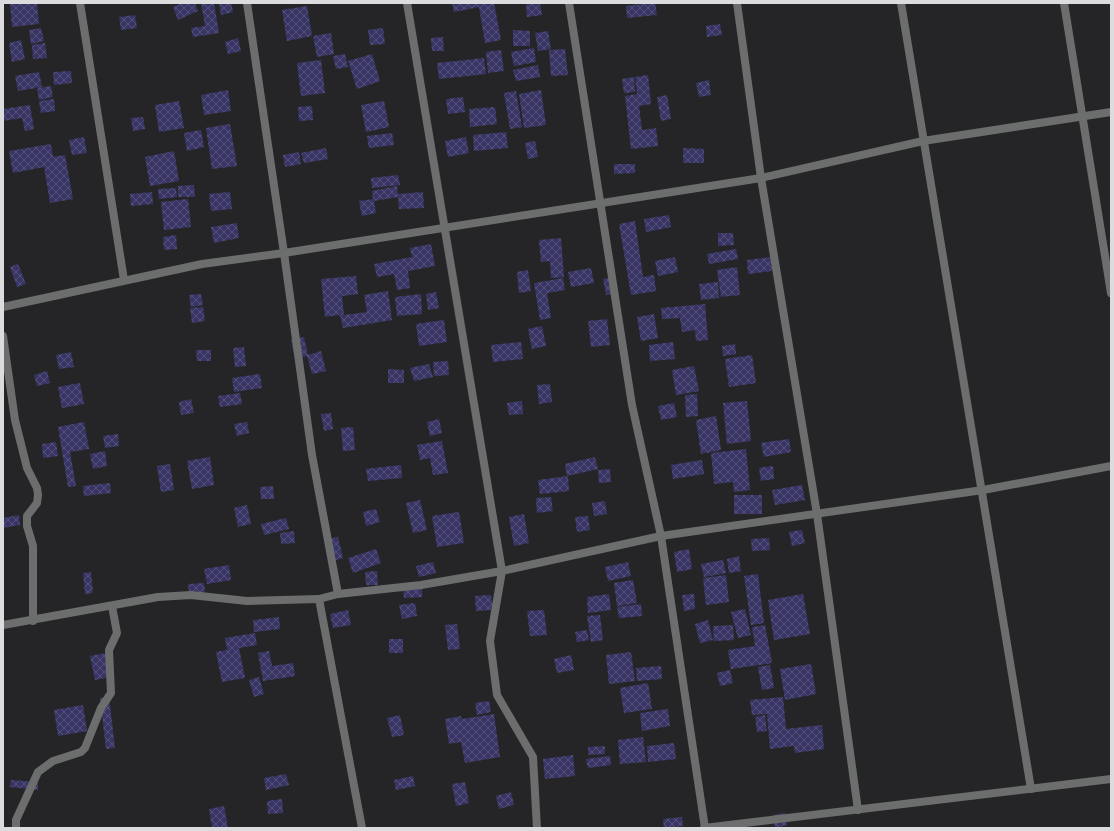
<svg xmlns="http://www.w3.org/2000/svg" width="1114" height="831" font-family="'Sofia Sans Condensed',sans-serif">
<defs>
<pattern id="building-cross-hatch" width="8" height="8" patternUnits="userSpaceOnUse"><rect width="8" height="8" fill="#383564"/><path d="M0 0l8 8M0 8l8-8" fill="none" stroke="#54527a"/></pattern>
</defs>
<rect width="100%" height="100%" fill="#252528"/>
<g fill="url(#building-cross-hatch)">
<polygon points="10,3 37,3 39,24 12,27"/>
<polygon points="182,3 195,3 198,11 178,20 173,7"/>
<polygon points="201,3 214,3 219,33 193,37 191,28 205,26"/>
<polygon points="219,3 231,3 233,12 221,15"/>
<polygon points="452,3 494,3 501,40 485,43 479,7 454,12"/>
<polygon points="540,3 542,15 527,17 526,4"/>
<polygon points="648,3 655,3 657,15 627,18 626,6"/>
<polygon points="307,6 312,36 287,41 282,10"/>
<polygon points="135,15 137,28 121,30 119,17"/>
<polygon points="720,24 722,35 707,37 706,26"/>
<polygon points="41,28 44,41 31,44 29,30"/>
<polygon points="383,28 385,44 370,45 368,30"/>
<polygon points="513,30 530,31 530,46 513,46"/>
<polygon points="548,31 551,49 538,51 535,33"/>
<polygon points="331,33 334,54 317,57 313,36"/>
<polygon points="443,37 444,51 432,51 431,38"/>
<polygon points="238,38 241,51 228,54 225,42"/>
<polygon points="21,40 25,59 12,62 9,43"/>
<polygon points="45,43 47,58 33,59 32,45"/>
<polygon points="534,48 536,62 514,66 511,52"/>
<polygon points="565,49 568,75 551,76 549,50"/>
<polygon points="501,50 504,71 488,73 486,52"/>
<polygon points="345,54 348,67 336,69 333,56"/>
<polygon points="372,54 380,81 357,89 348,61"/>
<polygon points="484,58 486,74 439,79 437,63"/>
<polygon points="321,60 325,93 301,96 297,63"/>
<polygon points="538,65 540,77 516,81 513,70"/>
<polygon points="71,71 72,83 54,85 53,72"/>
<polygon points="39,72 42,87 18,91 15,76"/>
<polygon points="648,75 651,104 639,106 642,130 656,128 658,146 631,149 625,96 637,94 635,77"/>
<polygon points="634,77 635,92 624,93 622,79"/>
<polygon points="709,80 711,95 699,97 696,83"/>
<polygon points="51,86 53,97 39,100 37,88"/>
<polygon points="228,90 231,111 204,115 201,95"/>
<polygon points="541,90 546,125 524,128 519,94"/>
<polygon points="516,91 522,127 510,129 504,93"/>
<polygon points="667,95 671,119 661,121 657,97"/>
<polygon points="463,97 465,112 448,114 446,99"/>
<polygon points="54,99 55,111 41,113 39,101"/>
<polygon points="179,101 184,128 159,132 155,105"/>
<polygon points="384,101 389,127 366,132 361,105"/>
<polygon points="30,105 34,129 25,131 22,118 3,121 3,109"/>
<polygon points="312,106 313,120 299,121 298,107"/>
<polygon points="495,107 497,124 470,127 469,109"/>
<polygon points="143,117 145,129 133,131 131,118"/>
<polygon points="230,124 237,166 212,169 206,128"/>
<polygon points="201,130 204,147 187,151 184,133"/>
<polygon points="506,132 508,148 474,151 473,135"/>
<polygon points="392,133 394,145 369,148 367,136"/>
<polygon points="84,137 87,153 72,155 69,140"/>
<polygon points="466,137 469,153 448,157 445,141"/>
<polygon points="535,141 538,157 528,159 525,143"/>
<polygon points="51,144 53,157 65,155 73,199 50,203 44,167 13,173 9,151"/>
<polygon points="326,148 328,159 304,163 301,153"/>
<polygon points="683,148 704,149 704,163 683,163"/>
<polygon points="174,151 179,181 150,186 145,157"/>
<polygon points="299,152 301,164 285,167 283,155"/>
<polygon points="614,164 635,164 635,173 614,174"/>
<polygon points="398,175 400,185 372,188 371,178"/>
<polygon points="194,185 195,197 178,197 178,186"/>
<polygon points="397,186 398,194 423,192 424,208 399,209 398,197 374,201 376,213 362,216 359,201 373,199 372,191"/>
<polygon points="176,188 177,197 159,199 158,189"/>
<polygon points="152,192 153,204 131,206 130,194"/>
<polygon points="230,192 232,209 211,211 209,194"/>
<polygon points="188,199 191,227 164,230 161,202"/>
<polygon points="669,215 671,227 646,232 644,219"/>
<polygon points="635,221 643,277 654,275 656,291 631,295 619,224"/>
<polygon points="237,223 239,238 214,243 211,227"/>
<polygon points="718,233 733,233 734,245 718,246"/>
<polygon points="176,235 177,249 164,250 163,237"/>
<polygon points="561,238 564,277 551,278 550,261 541,262 539,240"/>
<polygon points="431,244 435,266 408,271 410,288 397,290 394,274 377,277 374,264 412,257 410,248"/>
<polygon points="736,249 738,259 709,264 707,254"/>
<polygon points="675,257 678,272 658,276 655,261"/>
<polygon points="771,257 772,271 748,274 747,260"/>
<polygon points="18,264 26,284 17,287 10,267"/>
<polygon points="737,267 740,295 721,297 717,270"/>
<polygon points="591,268 594,283 571,287 568,272"/>
<polygon points="528,270 531,291 519,293 517,272"/>
<polygon points="356,276 358,294 342,296 344,315 367,312 364,295 388,291 392,320 343,328 340,315 325,317 321,279"/>
<polygon points="563,278 565,290 547,293 551,318 540,320 534,283"/>
<polygon points="610,278 613,294 606,295 603,279"/>
<polygon points="718,282 719,298 701,300 699,284"/>
<polygon points="436,292 439,308 428,310 426,294"/>
<polygon points="201,294 203,305 191,307 189,295"/>
<polygon points="421,294 422,314 397,316 395,297"/>
<polygon points="705,304 708,340 696,341 695,330 682,332 680,318 662,319 661,308"/>
<polygon points="203,307 205,321 192,323 190,308"/>
<polygon points="654,314 658,338 641,341 637,317"/>
<polygon points="607,319 610,345 591,347 588,321"/>
<polygon points="444,320 447,342 419,346 416,324"/>
<polygon points="542,326 546,346 532,349 528,329"/>
<polygon points="304,337 308,355 321,351 326,371 312,374 307,356 295,359 291,340"/>
<polygon points="521,342 523,359 493,362 491,345"/>
<polygon points="673,342 675,359 650,361 649,345"/>
<polygon points="735,344 736,354 723,356 722,346"/>
<polygon points="244,347 246,366 235,367 233,348"/>
<polygon points="196,350 211,350 211,361 197,361"/>
<polygon points="71,352 74,367 59,369 56,355"/>
<polygon points="752,355 756,383 729,387 725,359"/>
<polygon points="448,361 449,375 434,376 433,362"/>
<polygon points="429,364 433,377 414,381 410,368"/>
<polygon points="694,366 699,391 676,395 672,370"/>
<polygon points="388,369 404,370 404,383 388,383"/>
<polygon points="47,371 50,383 37,386 34,375"/>
<polygon points="260,374 262,388 234,392 232,378"/>
<polygon points="80,383 84,404 62,408 58,387"/>
<polygon points="550,384 552,402 539,404 537,385"/>
<polygon points="240,393 242,404 220,407 218,396"/>
<polygon points="697,394 698,416 686,417 685,395"/>
<polygon points="191,399 194,413 181,415 179,402"/>
<polygon points="522,401 523,414 509,415 507,403"/>
<polygon points="747,401 751,441 727,444 723,403"/>
<polygon points="674,403 677,417 661,420 658,406"/>
<polygon points="331,413 333,429 324,431 321,414"/>
<polygon points="716,416 721,450 701,454 696,420"/>
<polygon points="439,419 442,433 430,436 427,422"/>
<polygon points="84,422 89,449 70,452 76,486 68,487 58,427"/>
<polygon points="247,422 249,433 237,436 234,424"/>
<polygon points="353,427 355,450 343,451 341,428"/>
<polygon points="118,434 119,446 105,448 103,436"/>
<polygon points="789,439 791,452 764,457 761,443"/>
<polygon points="442,441 448,473 433,475 430,458 420,460 417,445"/>
<polygon points="56,442 58,456 43,458 42,444"/>
<polygon points="746,449 750,490 734,492 733,482 714,484 711,453"/>
<polygon points="105,451 107,466 93,469 90,454"/>
<polygon points="210,457 214,485 192,489 187,461"/>
<polygon points="595,457 598,469 567,476 565,464"/>
<polygon points="702,460 704,474 673,479 671,465"/>
<polygon points="170,464 174,490 161,492 157,466"/>
<polygon points="401,465 402,478 368,481 366,469"/>
<polygon points="773,466 774,479 761,481 759,468"/>
<polygon points="610,469 611,482 599,483 598,470"/>
<polygon points="568,476 569,491 540,494 538,480"/>
<polygon points="110,483 111,493 84,496 83,486"/>
<polygon points="802,485 805,500 775,505 772,490"/>
<polygon points="273,486 274,499 261,499 260,487"/>
<rect x="734" y="495" width="28" height="19"/>
<polygon points="551,497 553,511 537,513 536,498"/>
<polygon points="420,500 427,530 413,533 406,503"/>
<polygon points="605,501 607,514 594,516 592,503"/>
<polygon points="247,505 251,524 238,527 234,508"/>
<polygon points="376,509 380,522 366,526 363,512"/>
<polygon points="459,512 464,543 437,547 432,516"/>
<polygon points="524,514 529,543 514,546 509,517"/>
<polygon points="19,515 20,525 3,528 3,518"/>
<polygon points="588,516 590,530 577,532 575,517"/>
<polygon points="286,518 289,529 264,535 261,524"/>
<polygon points="802,530 805,543 792,546 789,532"/>
<polygon points="294,531 295,543 281,544 280,533"/>
<polygon points="338,537 343,558 333,561 328,539"/>
<polygon points="769,538 770,550 752,551 751,539"/>
<polygon points="376,549 381,563 353,573 348,558"/>
<polygon points="689,549 692,569 677,572 674,552"/>
<polygon points="739,556 741,571 729,573 727,559"/>
<polygon points="723,560 726,573 704,577 701,564"/>
<polygon points="433,562 436,573 419,577 416,566"/>
<polygon points="628,562 631,576 608,581 605,567"/>
<polygon points="229,565 231,580 207,584 204,569"/>
<polygon points="377,571 378,585 366,585 365,572"/>
<polygon points="91,572 93,593 85,594 83,573"/>
<polygon points="758,574 764,623 751,625 744,576"/>
<polygon points="726,575 729,602 706,605 703,578"/>
<polygon points="633,580 637,603 617,606 614,583"/>
<polygon points="204,583 205,593 189,594 188,584"/>
<polygon points="403,588 422,588 422,597 404,598"/>
<polygon points="609,594 611,610 588,613 587,597"/>
<polygon points="694,594 695,609 684,611 682,595"/>
<polygon points="803,594 810,634 774,640 768,600"/>
<polygon points="491,595 493,610 476,611 475,596"/>
<polygon points="415,603 417,616 402,619 399,605"/>
<polygon points="641,604 642,616 619,618 617,607"/>
<polygon points="745,609 751,635 738,638 731,612"/>
<polygon points="348,610 351,625 333,628 330,614"/>
<polygon points="544,610 547,635 530,636 527,611"/>
<polygon points="600,615 603,640 591,642 587,616"/>
<polygon points="279,617 280,629 254,632 253,620"/>
<polygon points="708,620 713,640 700,643 695,624"/>
<polygon points="457,624 460,649 448,650 445,625"/>
<polygon points="733,625 734,640 714,641 713,626"/>
<polygon points="765,625 772,663 731,669 728,650 755,646 752,627"/>
<polygon points="587,630 589,640 577,642 575,632"/>
<polygon points="255,633 257,645 239,648 245,678 222,682 216,652 238,648 227,650 225,638"/>
<rect x="389" y="639" width="14" height="14"/>
<polygon points="269,651 272,666 293,663 295,676 263,681 258,653"/>
<polygon points="631,652 635,681 609,684 606,655"/>
<polygon points="106,653 110,677 95,680 90,656"/>
<polygon points="571,655 574,670 557,673 554,659"/>
<polygon points="811,664 816,694 785,700 780,669"/>
<polygon points="770,665 774,688 762,690 758,667"/>
<polygon points="661,666 662,679 637,681 636,668"/>
<polygon points="730,670 733,683 720,686 717,673"/>
<polygon points="259,677 264,694 254,697 249,680"/>
<polygon points="648,683 652,709 624,713 620,688"/>
<polygon points="109,697 115,748 106,749 100,698"/>
<polygon points="783,697 786,729 822,725 824,749 795,753 794,746 770,749 767,714 752,715 750,700"/>
<polygon points="489,701 491,712 477,715 475,703"/>
<polygon points="83,705 87,731 58,736 54,710"/>
<polygon points="668,709 670,726 642,731 640,713"/>
<polygon points="494,714 500,757 465,763 461,742 449,744 445,719 461,716 462,719"/>
<polygon points="400,715 404,735 392,737 387,718"/>
<polygon points="765,715 767,731 757,732 755,717"/>
<polygon points="643,737 646,762 620,764 618,740"/>
<polygon points="674,743 676,759 648,762 647,746"/>
<polygon points="605,746 605,754 588,755 588,747"/>
<polygon points="573,755 575,776 545,779 543,759"/>
<polygon points="610,756 611,765 588,768 586,759"/>
<polygon points="286,774 289,785 266,790 264,778"/>
<polygon points="413,776 415,786 396,790 394,780"/>
<polygon points="11,780 38,782 38,790 10,787"/>
<polygon points="465,782 469,803 456,806 452,784"/>
<polygon points="511,792 514,805 499,809 496,796"/>
<polygon points="282,799 283,813 268,814 267,801"/>
<polygon points="224,806 228,828 212,828 209,809"/>
<polygon points="785,813 787,825 775,828 773,815"/>
<polygon points="682,817 683,826 664,828 663,819"/>
</g>
<g fill="none" stroke-linecap="round" stroke-linejoin="round">
<g stroke="#6c6d6d" stroke-width="8">
<polyline points="80,3 124,280"/>
<polyline points="247,3 284,253 312,455 338,594"/>
<polyline points="407,3 502,571 490,641 497,695 533,757 537,828"/>
<polyline points="569,3 632,405 661,536 705,828"/>
<polyline points="737,3 761,178 817,514 858,810"/>
<polyline points="901,3 1031,789"/>
<polyline points="1064,3 1111,293"/>
<polyline points="3,307 202,264 284,253 761,178 923,141 1111,112"/>
<polyline points="3,336 15,420 27,468 37,488 38,495 37,503 27,516 27,526 33,546 33,621"/>
<polyline points="319,599 362,828"/>
<polyline points="3,625 158,597 191,595 247,601 319,599 338,594 421,585 502,571 661,536 983,490 1111,466"/>
<polyline points="16,828 16,820 38,772 53,761 81,752 85,748 101,708 111,693 109,650 117,633 112,606"/>
<polyline points="704,828 1111,779"/>
</g>
</g>
<rect width="1114" height="831" fill="none" stroke="#dcdcde" stroke-width="8"/>
</svg>
